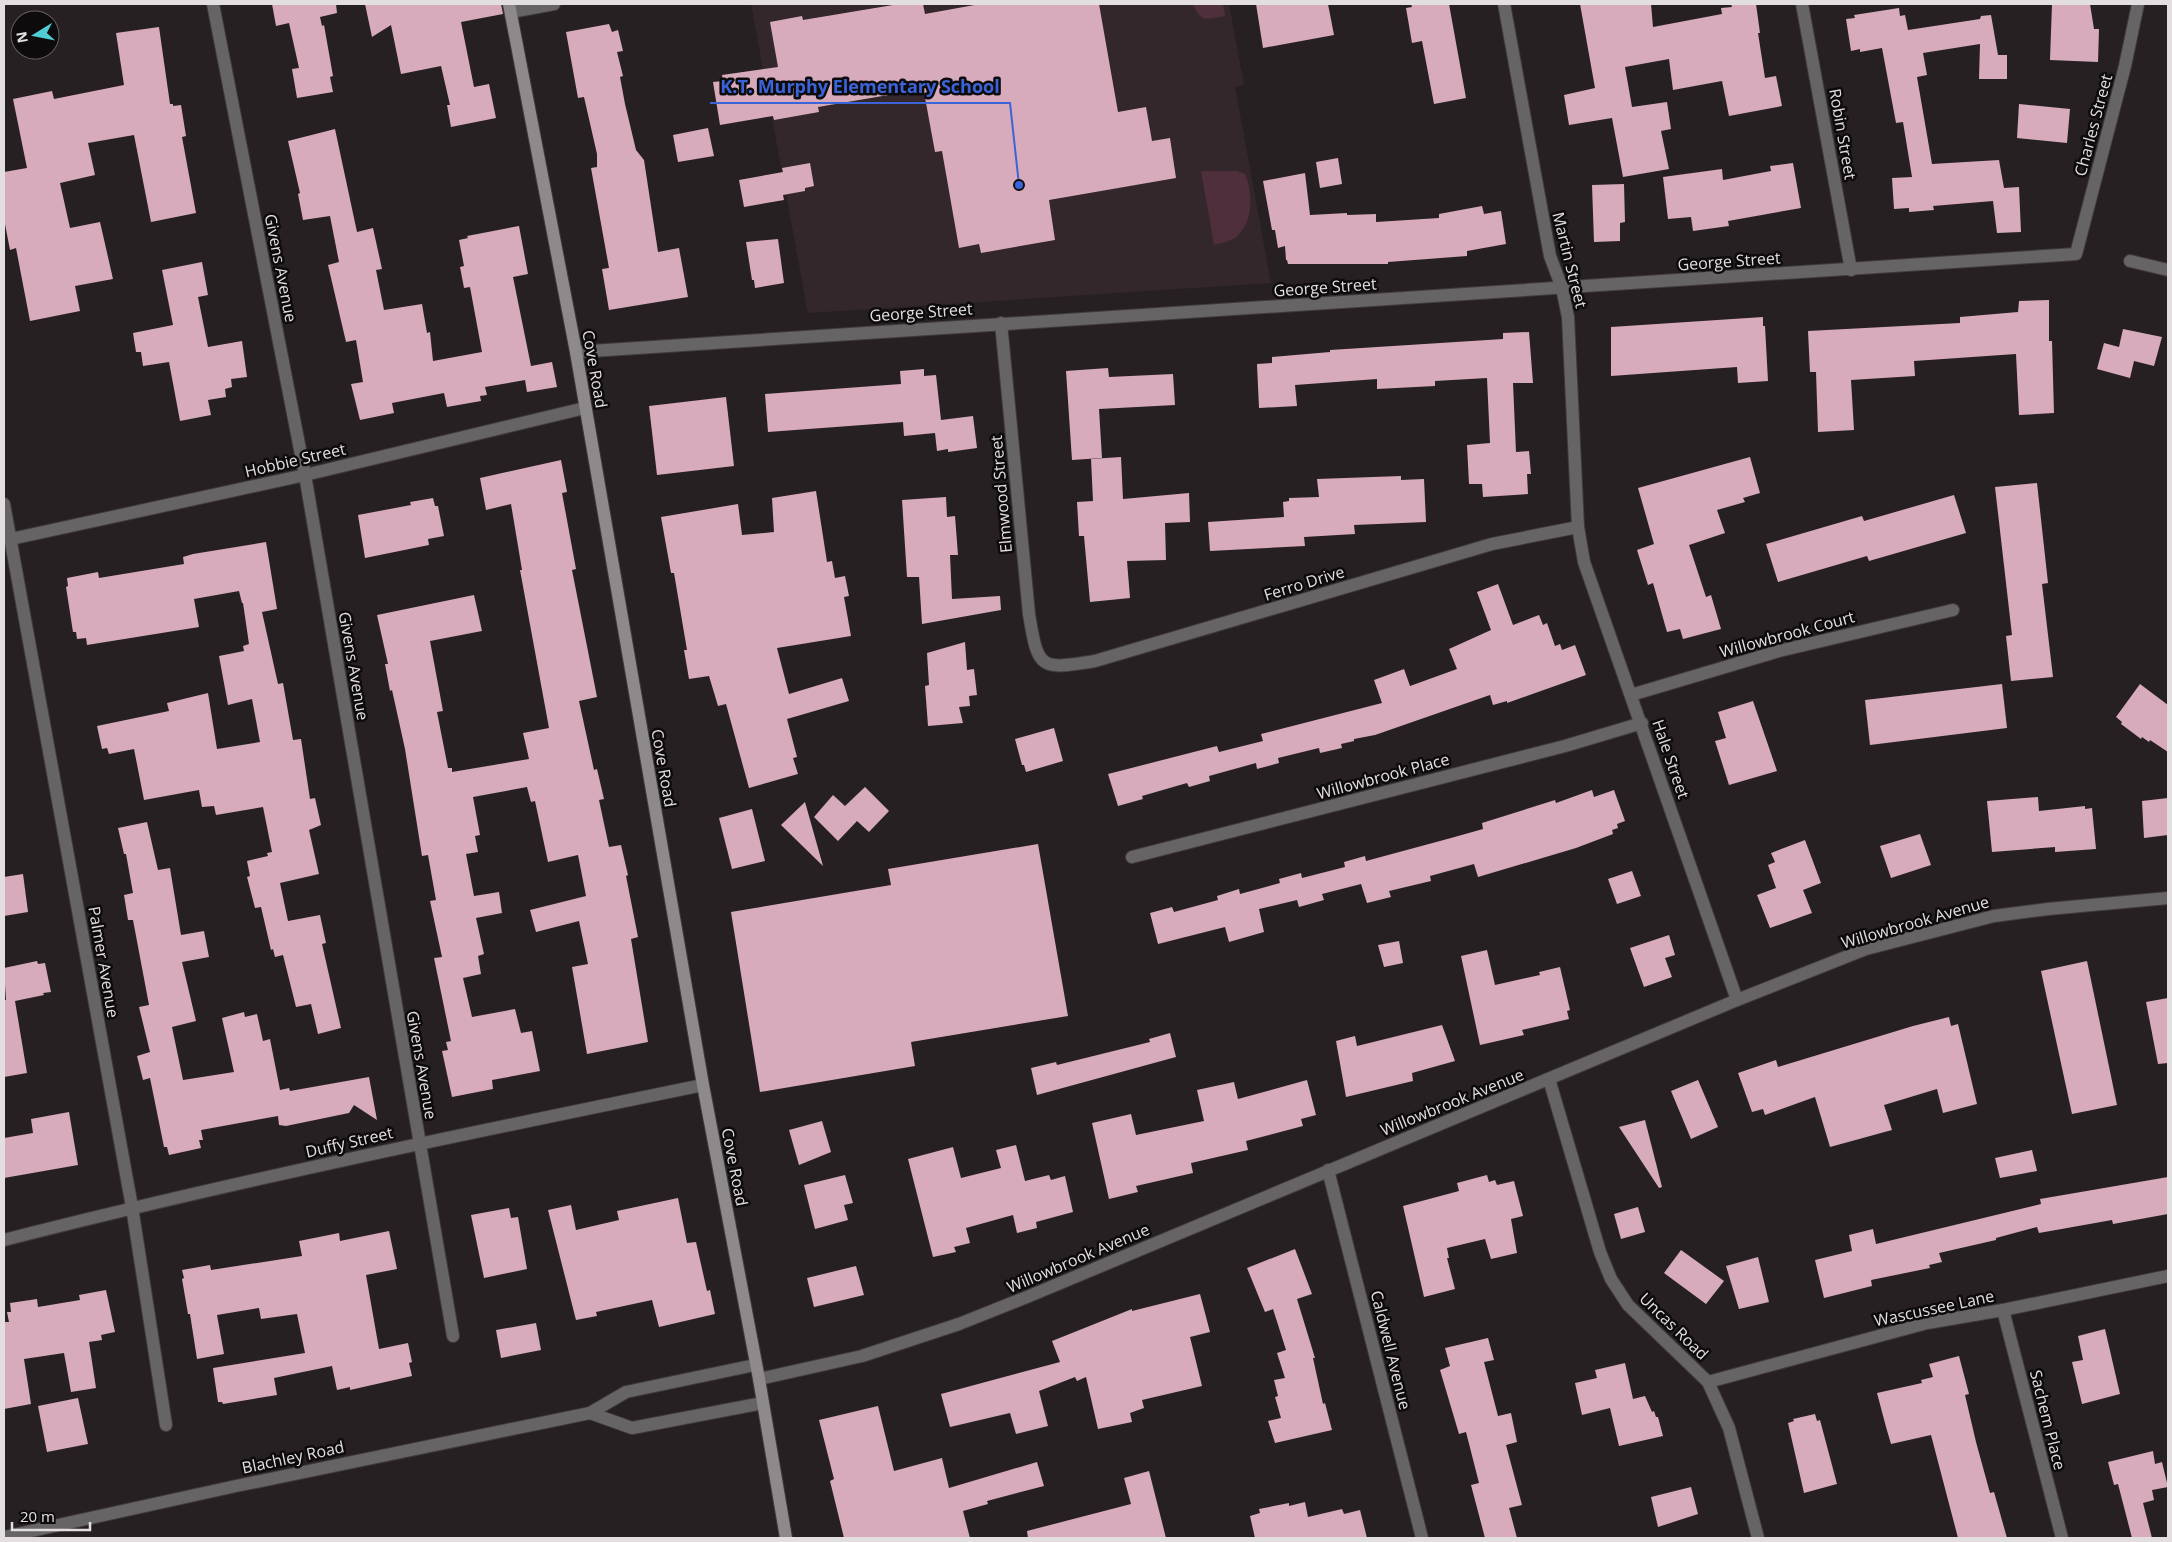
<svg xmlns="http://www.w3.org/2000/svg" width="2172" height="1542" font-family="'Open Sans',sans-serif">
<rect width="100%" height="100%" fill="#272023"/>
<polygon fill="#34272c" points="751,4 1229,4 1244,85 1235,87 1271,283 808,313"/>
<g fill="#502f3d">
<path d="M1193,4h30l2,12c-19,3 -24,7 -32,-12z"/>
<path d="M1201,171h36l8,3c8,19 9,48 -9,63 -5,4 -15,6 -22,8z"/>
</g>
<g fill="#d7abbc">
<polygon points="272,4 336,4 337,13 320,17 322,26 324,25 333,76 330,77 333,92 297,98 292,69 299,68 289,23 276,26"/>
<polygon points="365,4 501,4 503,14 461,22 474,87 489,84 496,118 451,127 447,105 450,105 441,66 401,74 391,25 372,37"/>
<polygon points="899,4 923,4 925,14 980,4 1099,4 1118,112 1146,107 1152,141 1170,138 1176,178 1049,200 1055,240 981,253 979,244 959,248 942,151 935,152 924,92 907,95 906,92 818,107 819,112 774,120 773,116 720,125 713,82 723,81 722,75 778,67 770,22 802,16 803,20"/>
<polygon points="1256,4 1328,4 1334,35 1263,48"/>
<polygon points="1411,4 1449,4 1466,98 1434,104 1422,41 1412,43 1406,8 1412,7"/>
<polygon points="1580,4 1651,4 1653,27 1722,14 1721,8 1732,7 1731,4 1756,4 1760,33 1758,33 1765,78 1776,76 1782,106 1729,116 1722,81 1673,90 1669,59 1625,67 1632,107 1667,102 1671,129 1661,131 1669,169 1623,177 1612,118 1569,125 1564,95 1595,88"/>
<polygon points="2052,4 2090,4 2094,29 2099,29 2098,62 2050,60"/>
<polygon points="1899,8 1900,16 1905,15 1908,30 1980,19 1981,16 1991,15 1998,55 2007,55 2007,79 1979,79 1980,44 1923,53 1927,75 1917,77 1932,164 1999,160 2004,188 2019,187 2021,232 1997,233 1993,201 1933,206 1934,210 1909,212 1909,208 1894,209 1892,178 1912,177 1903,122 1896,123 1882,48 1860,52 1860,49 1851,51 1846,19 1855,18 1854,15"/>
<polygon points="609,24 612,32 618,30 623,51 617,52 623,76 620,77 625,104 636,150 644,160 658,252 679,248 688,297 609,310 602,269 609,268 591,168 597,167 597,154 584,97 578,98 566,32"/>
<polygon points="159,27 170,104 173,104 173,106 181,105 186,136 182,137 196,213 151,222 134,135 88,143 95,175 60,183 70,228 100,222 113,279 75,286 80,311 30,321 16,248 10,250 4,219 4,172 27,168 13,99 52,91 54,99 124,85 116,33"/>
<polygon points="2019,104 2070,109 2067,143 2017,138"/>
<polygon points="708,128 714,156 678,162 673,135"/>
<polygon points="335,129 357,232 373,228 382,269 376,270 384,310 422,304 427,333 430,332 433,361 482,352 470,287 464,288 460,267 464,266 459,240 468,238 467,236 519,226 528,274 513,277 531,366 552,362 557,387 527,392 525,380 485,387 487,395 480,396 481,401 447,407 444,393 392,403 394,413 360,420 351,384 363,382 356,340 346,342 328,265 339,262 330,216 303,220 298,194 300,193 288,141"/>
<polygon points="1338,158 1342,184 1320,188 1316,162"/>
<polygon points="810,163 814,186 805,188 805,191 783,195 784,200 744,207 739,180 783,172 782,168"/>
<polygon points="1793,163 1801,208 1728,221 1729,226 1693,231 1691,217 1668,219 1663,177 1722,169 1723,180 1771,171 1770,166"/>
<polygon points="1305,173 1310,215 1347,213 1347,215 1376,214 1376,222 1439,218 1439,214 1482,206 1484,214 1501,211 1506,244 1467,251 1467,256 1388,262 1388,264 1288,264 1287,260 1286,260 1285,246 1278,248 1275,230 1272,230 1263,181"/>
<polygon points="1624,184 1625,222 1620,223 1620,241 1594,242 1592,185"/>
<polygon points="778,239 784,283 755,288 754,280 752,280 746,242"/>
<polygon points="202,262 208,295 198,297 208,347 242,341 247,377 231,379 232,387 225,389 226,397 208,400 211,415 180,421 169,362 143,366 141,352 136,352 133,333 173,325 162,270"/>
<polygon points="2049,300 2049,341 2052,341 2054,413 2019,415 2016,354 1914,361 1915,376 1851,380 1854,430 1818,432 1816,372 1810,372 1808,331 1960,323 1960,317 2018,312 2019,301"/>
<polygon points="1763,317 1763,326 1765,326 1768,381 1738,383 1737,367 1611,376 1611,327"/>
<polygon points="2123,329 2162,337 2154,366 2134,361 2130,378 2097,369 2104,343 2119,347"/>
<polygon points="1529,332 1533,383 1513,383 1516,452 1529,451 1531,474 1527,474 1528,494 1483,497 1482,484 1469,484 1467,445 1490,443 1487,378 1435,381 1435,386 1377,389 1377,379 1295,385 1297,406 1259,408 1257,364 1272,363 1272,357 1330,352 1330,350 1503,339 1503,333"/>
<polygon points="1108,368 1109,377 1173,374 1175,405 1099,409 1102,458 1072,460 1066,371"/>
<polygon points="924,369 924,376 936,375 941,420 973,416 977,448 948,452 948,449 937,451 935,433 904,436 903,422 768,432 765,394 901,384 900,371"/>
<polygon points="726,397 734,466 657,475 649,406"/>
<polygon points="1121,457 1123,499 1189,493 1190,522 1165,523 1166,560 1127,561 1130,598 1090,602 1084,536 1079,536 1077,502 1093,501 1091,459"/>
<polygon points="1750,457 1760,493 1743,498 1745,502 1717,510 1725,533 1689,545 1706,597 1711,595 1721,629 1683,639 1680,629 1667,632 1653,583 1648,585 1637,550 1654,544 1638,488"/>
<polygon points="561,460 567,492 562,493 576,569 572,570 597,697 579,701 594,770 597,769 604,799 599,800 609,847 621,845 628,875 626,876 638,937 631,939 648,1042 587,1054 572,967 588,964 579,921 536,932 530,910 586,896 578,855 548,862 535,801 531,802 527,787 473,797 480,835 475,836 478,852 466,854 474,896 499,892 502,913 476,918 484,954 478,956 481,974 463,978 472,1017 515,1009 521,1033 532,1031 540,1071 492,1080 493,1089 452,1097 442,1051 448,1050 446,1042 451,1041 434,958 442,957 430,901 436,900 428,855 422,856 405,749 392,690 390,691 385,664 388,664 377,615 474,595 482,631 430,641 443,711 437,712 448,768 452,768 452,772 529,759 523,733 549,728 520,570 522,570 511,504 486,510 480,478"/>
<polygon points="1401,476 1401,480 1424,479 1426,522 1354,525 1355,534 1304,537 1305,546 1210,551 1208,522 1284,517 1283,502 1289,501 1289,498 1319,497 1317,479"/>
<polygon points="2037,483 2048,583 2042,584 2053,677 2011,681 2006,636 2012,635 1995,487"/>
<polygon points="816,491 827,562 832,561 835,578 845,576 849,596 844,597 851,636 777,648 789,694 842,678 849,701 787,719 797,757 793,758 798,774 749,788 726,704 718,706 709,676 689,679 684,650 687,650 674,573 671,573 661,517 738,504 742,535 774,532 772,498"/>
<polygon points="1954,495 1966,533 1869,561 1867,556 1778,582 1766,544 1862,516 1864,521"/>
<polygon points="946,497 947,517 955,516 958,555 950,555 952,599 1000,596 1001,610 922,624 919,577 907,577 902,500"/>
<polygon points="433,498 435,506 438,506 444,536 428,539 429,545 365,558 358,515 411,505 410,502"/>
<polygon points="266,542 277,609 262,612 278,684 283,683 293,740 301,739 310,799 315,798 321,825 309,830 319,874 280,883 288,921 320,915 326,943 322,944 341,1028 318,1034 311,1004 296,1007 283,955 275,957 273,949 271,950 261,907 255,908 247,877 250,876 247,861 268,856 267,853 272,852 263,807 216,815 214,806 202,807 199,790 144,800 134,749 109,754 107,748 102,749 97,726 169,711 167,703 208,693 217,749 260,742 252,699 228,705 219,656 244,651 243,646 249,644 243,603 242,603 239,591 194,599 199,627 87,645 86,638 77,639 76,632 73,632 66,587 68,586 67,578 98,572 99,578 184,564 183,557 193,554"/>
<polygon points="1498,584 1513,625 1539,615 1543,625 1547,623 1555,646 1560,644 1562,650 1575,645 1586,675 1507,703 1507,701 1493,705 1490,695 1375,735 1354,739 1354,741 1341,744 1342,748 1320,753 1319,748 1278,758 1279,763 1257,769 1256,763 1209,776 1210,781 1189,787 1187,783 1142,796 1143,799 1118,806 1108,774 1217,746 1219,752 1263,741 1261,734 1382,703 1374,680 1404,669 1410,686 1457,669 1449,649 1491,630 1477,592"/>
<polygon points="965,642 967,670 974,669 977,695 969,696 970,706 959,707 963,723 928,726 925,686 929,685 927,653"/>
<polygon points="2002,684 2007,728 1870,745 1865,700"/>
<polygon points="2140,684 2168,705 2168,752 2150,740 2149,742 2142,737 2141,739 2121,724 2122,722 2116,717"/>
<polygon points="1753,701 1777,771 1729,785 1715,741 1726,738 1718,712"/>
<polygon points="1054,728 1063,761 1026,772 1024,765 1022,765 1015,739"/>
<polygon points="865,787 889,811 869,832 857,821 838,841 814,817 833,795 845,806"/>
<polygon points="1592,790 1594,797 1614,790 1625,821 1617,824 1618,828 1612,830 1613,834 1576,848 1478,877 1474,864 1430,876 1431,881 1389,891 1391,897 1367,903 1361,884 1322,894 1324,900 1299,907 1297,900 1259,909 1264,932 1229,942 1225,927 1158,944 1150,913 1172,907 1174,912 1218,900 1217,896 1239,889 1240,894 1280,883 1279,879 1301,873 1302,878 1345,867 1344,862 1365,856 1366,861 1451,838 1483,829 1482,823 1555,800 1556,803"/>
<polygon points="2038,797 2039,811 2085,806 2085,809 2092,808 2096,849 2055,852 2055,847 1992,852 1987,801"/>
<polygon points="2168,798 2168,835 2144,838 2142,801"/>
<polygon points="805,802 823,866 781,825"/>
<polygon points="752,809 765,861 732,869 719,818"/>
<polygon points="147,822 158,870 170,868 181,935 204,931 209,957 182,962 196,1021 172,1027 183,1080 234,1072 222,1018 244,1012 245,1017 257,1014 263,1041 270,1039 280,1090 289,1088 290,1091 369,1077 377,1120 354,1105 349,1113 286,1126 279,1125 278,1116 201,1130 203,1140 199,1140 201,1148 169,1155 167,1147 164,1147 150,1078 143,1080 137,1056 150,1052 139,1007 149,1005 133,920 128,920 124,895 133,893 126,854 124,854 118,828"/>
<polygon points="1920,834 1931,865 1891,878 1880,846"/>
<polygon points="1805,840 1821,883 1803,890 1812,913 1770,928 1757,895 1776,888 1768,865 1775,862 1771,853"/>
<polygon points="1038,844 1068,1016 911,1042 915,1066 760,1092 731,912 891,885 888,869"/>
<polygon points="1632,871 1641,896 1617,904 1608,879"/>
<polygon points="23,874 28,912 4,916 4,877"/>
<polygon points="1669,935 1675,955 1665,958 1672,977 1644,987 1630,948"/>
<polygon points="1399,941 1403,963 1384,967 1378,945"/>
<polygon points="1487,950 1495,985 1540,975 1539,972 1560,967 1570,1010 1567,1011 1569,1019 1522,1030 1524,1035 1480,1045 1461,956"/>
<polygon points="37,961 38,964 45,963 51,992 43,993 44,995 15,1001 27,1073 4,1077 4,1000 6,1000 4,968"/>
<polygon points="2087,961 2117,1105 2072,1114 2041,971"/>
<polygon points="2168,998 2168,1063 2158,1064 2146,1002"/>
<polygon points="1949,1017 1951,1026 1958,1024 1977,1104 1943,1113 1937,1089 1884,1105 1892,1130 1830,1147 1815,1097 1765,1115 1763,1109 1752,1112 1738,1073 1776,1060 1778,1067 1913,1026"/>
<polygon points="1442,1025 1455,1061 1412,1073 1413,1081 1346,1097 1336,1041 1355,1036 1357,1046"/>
<polygon points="1170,1033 1176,1057 1037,1095 1031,1068 1056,1062 1057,1065 1150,1042 1149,1039"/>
<polygon points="1307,1080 1316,1115 1301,1119 1303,1126 1246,1141 1248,1150 1191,1163 1193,1173 1136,1186 1138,1192 1109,1199 1092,1123 1131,1114 1136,1135 1204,1121 1197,1090 1234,1082 1238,1099"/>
<polygon points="1698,1080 1718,1127 1691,1139 1671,1091"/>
<polygon points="69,1112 78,1165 4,1178 4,1138 33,1133 31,1119"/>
<polygon points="1645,1120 1662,1187 1659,1188 1619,1127"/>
<polygon points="822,1121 831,1152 799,1165 789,1130"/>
<polygon points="1016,1145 1025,1181 1049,1175 1051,1180 1065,1176 1073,1212 1036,1222 1037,1228 1017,1233 1013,1215 966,1228 970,1243 954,1247 956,1252 933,1257 908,1159 953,1147 961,1178 1001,1168 996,1150"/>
<polygon points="2032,1150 2037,1171 2000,1178 1995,1158"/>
<polygon points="845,1175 853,1203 844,1205 848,1220 815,1229 804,1185"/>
<polygon points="1487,1175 1489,1182 1495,1180 1497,1185 1514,1181 1523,1216 1511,1219 1517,1253 1491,1259 1485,1239 1447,1248 1449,1258 1447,1258 1455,1289 1424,1297 1403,1206 1459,1191 1457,1183"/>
<polygon points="2168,1177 2168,1214 2113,1224 2112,1220 2039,1233 2037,1227 1996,1238 1996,1240 1939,1253 1942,1262 1929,1265 1930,1268 1871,1280 1872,1286 1824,1298 1815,1260 1852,1251 1849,1235 1873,1229 1876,1244 2041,1204 2040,1199"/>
<polygon points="678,1198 687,1243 696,1242 707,1291 710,1290 715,1314 659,1327 652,1300 596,1312 597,1316 576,1320 548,1210 571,1205 576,1230 619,1220 617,1211"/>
<polygon points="1638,1207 1645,1232 1621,1239 1614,1214"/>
<polygon points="509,1208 511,1218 518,1217 527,1269 484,1278 471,1215"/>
<polygon points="389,1231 397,1269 366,1275 379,1349 408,1343 412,1362 409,1363 412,1376 350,1390 350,1387 337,1390 332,1366 274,1378 277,1395 223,1404 222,1402 218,1402 213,1368 305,1353 297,1314 261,1319 259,1308 217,1315 224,1354 197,1359 190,1314 188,1314 182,1279 184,1278 182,1270 210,1265 211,1270 302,1256 299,1241 339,1233 340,1241"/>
<polygon points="1295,1249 1312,1294 1297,1299 1315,1358 1313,1358 1323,1404 1325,1403 1332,1430 1275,1443 1268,1421 1281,1418 1275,1397 1278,1396 1274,1380 1285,1378 1277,1353 1286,1350 1273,1309 1265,1312 1247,1268"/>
<polygon points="1681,1250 1724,1281 1706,1304 1664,1273"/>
<polygon points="1758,1257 1769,1302 1739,1309 1726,1266"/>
<polygon points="856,1266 864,1295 814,1307 807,1278"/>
<polygon points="106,1290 115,1332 101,1335 102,1340 89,1342 96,1388 71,1392 64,1353 24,1359 31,1404 4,1409 4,1322 9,1322 7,1312 11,1312 10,1303 37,1299 38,1307 80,1300 79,1295"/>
<polygon points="1200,1294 1210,1332 1190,1337 1202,1386 1142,1400 1144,1408 1130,1413 1132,1422 1098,1429 1086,1377 1077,1381 1075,1377 1039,1391 1048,1426 1016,1434 1010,1413 950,1427 941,1394 1060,1362 1052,1341 1132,1309 1132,1311"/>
<polygon points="536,1323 541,1350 501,1358 496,1330"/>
<polygon points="2105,1329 2120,1394 2082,1404 2072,1362 2083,1360 2078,1336"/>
<polygon points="1488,1338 1494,1360 1484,1362 1498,1416 1511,1413 1517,1442 1506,1445 1522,1505 1509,1508 1517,1538 1485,1538 1471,1485 1479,1483 1466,1432 1459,1434 1440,1370 1450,1366 1445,1348"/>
<polygon points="1959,1356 1969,1394 1965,1395 1976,1442 1990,1493 1994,1492 2007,1538 1958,1538 1931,1435 1891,1444 1886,1427 1877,1393 1922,1383 1921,1380 1933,1377 1929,1364"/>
<polygon points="1625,1363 1633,1399 1645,1396 1652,1412 1654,1411 1656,1417 1658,1417 1663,1436 1619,1446 1610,1408 1582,1415 1575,1383 1597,1378 1595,1370"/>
<polygon points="78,1398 88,1444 47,1452 38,1406"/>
<polygon points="878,1406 894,1471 942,1458 949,1488 1037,1462 1044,1486 987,1501 988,1504 963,1511 970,1538 844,1538 830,1481 834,1479 819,1420"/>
<polygon points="1815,1414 1817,1421 1820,1420 1837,1484 1804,1493 1788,1423 1794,1421 1793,1419"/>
<polygon points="2153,1451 2155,1464 2162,1462 2168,1487 2152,1490 2154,1500 2143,1503 2152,1538 2132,1538 2118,1484 2114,1485 2108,1462"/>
<polygon points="1149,1471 1166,1538 1028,1538 1027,1531 1131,1504 1124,1478"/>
<polygon points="1691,1487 1698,1514 1658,1527 1651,1497"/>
<polygon points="1305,1502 1308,1517 1342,1509 1344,1514 1360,1510 1367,1538 1255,1538 1250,1516 1260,1513 1259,1509 1289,1503 1289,1506"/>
</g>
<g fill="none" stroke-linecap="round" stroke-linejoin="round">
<defs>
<g id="minor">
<polyline points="213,4 305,475 453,1336"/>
<polyline points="1504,4 1550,256 1562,288 1568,317 1578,527 1584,562 1737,1000"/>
<polyline points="1802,4 1851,270"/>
<polyline points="511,12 554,4"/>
<polyline points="2130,261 2168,270"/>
<path d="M1001,323l28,291c9,56 11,56 66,47l397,-117 86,-17"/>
<polyline points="576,352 2076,254 2125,66 2138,4"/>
<polyline points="4,504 132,1207 166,1425"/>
<polyline points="11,539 305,475 585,408"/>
<polyline points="1631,695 1779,651 1953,610"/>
<polyline points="1132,857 1565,746 1642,723"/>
<polyline points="1549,1079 1600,1252 1611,1279 1628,1305 1708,1382 1729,1428 1758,1538"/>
<polyline points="1328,1170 1422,1538"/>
<path d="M4,1240c231,-59 465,-107 699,-155"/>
<polyline points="2003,1310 2062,1538"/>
<polyline points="759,1379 862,1356 959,1324 1027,1297 1737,1000 1866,949 1994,916 2048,909 2168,898"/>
<polyline points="1708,1382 1927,1323 2003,1310 2168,1276"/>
<polyline points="590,1413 632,1428 763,1403"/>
<polyline points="4,1537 236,1486 590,1413 626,1392 755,1365"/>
</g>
<polyline id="secondary" points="509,4 576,352 703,1085 759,1379 786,1538"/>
</defs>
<use href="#minor" stroke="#413b3e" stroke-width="14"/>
<use href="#secondary" stroke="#413b3e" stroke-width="14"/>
<use href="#minor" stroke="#676465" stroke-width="12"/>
<use href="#secondary" stroke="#8e898b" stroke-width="12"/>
</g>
<g text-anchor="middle" stroke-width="5" stroke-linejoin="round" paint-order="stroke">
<g font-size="16" fill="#e3dfe1" stroke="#0e0b0c">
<text transform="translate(2093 125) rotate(-75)" y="6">Charles Street</text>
<text transform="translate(1843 134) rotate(80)" y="6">Robin Street</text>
<text transform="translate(1570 260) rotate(76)" y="6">Martin Street</text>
<text transform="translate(1729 261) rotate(-4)" y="6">George Street</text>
<text transform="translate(281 268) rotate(79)" y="6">Givens Avenue</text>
<text transform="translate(1325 287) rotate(-4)" y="6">George Street</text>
<text transform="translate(921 312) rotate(-4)" y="6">George Street</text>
<text transform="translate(595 369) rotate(80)" y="6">Cove Road</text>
<text transform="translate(295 460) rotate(-13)" y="6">Hobbie Street</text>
<text transform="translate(1001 494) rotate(-95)" y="6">Elmwood Street</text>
<text transform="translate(1304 583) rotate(-17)" y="6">Ferro Drive</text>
<text transform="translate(1787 634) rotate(-15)" y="6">Willowbrook Court</text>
<text transform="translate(354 666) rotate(80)" y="6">Givens Avenue</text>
<text transform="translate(1671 759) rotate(71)" y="6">Hale Street</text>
<text transform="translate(664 768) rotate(80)" y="6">Cove Road</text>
<text transform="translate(1383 776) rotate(-15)" y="6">Willowbrook Place</text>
<text transform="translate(1915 922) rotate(-16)" y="6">Willowbrook Avenue</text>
<text transform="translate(104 962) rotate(80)" y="6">Palmer Avenue</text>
<text transform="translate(422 1065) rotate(80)" y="6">Givens Avenue</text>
<text transform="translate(1452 1102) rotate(-22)" y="6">Willowbrook Avenue</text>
<text transform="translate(349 1142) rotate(-13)" y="6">Duffy Street</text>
<text transform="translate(735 1167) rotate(79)" y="6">Cove Road</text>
<text transform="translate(1078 1258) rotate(-23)" y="6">Willowbrook Avenue</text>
<text transform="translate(1934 1308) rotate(-12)" y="6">Wascussee Lane</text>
<text transform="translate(1674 1326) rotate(44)" y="6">Uncas Road</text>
<text transform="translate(1391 1350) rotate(76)" y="6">Caldwell Avenue</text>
<text transform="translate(2048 1420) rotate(76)" y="6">Sachem Place</text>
<text transform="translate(293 1457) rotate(-12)" y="6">Blachley Road</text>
</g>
</g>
<path fill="none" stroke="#3b64d9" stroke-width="2" d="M1019 185L1010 103H710"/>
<circle fill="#3b64d9" stroke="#0e0b0c" stroke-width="2" cx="1019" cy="185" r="5"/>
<g font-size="18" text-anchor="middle" font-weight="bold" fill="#3b64d9" stroke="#0e0b0c" stroke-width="5" stroke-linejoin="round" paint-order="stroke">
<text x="860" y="93">K.T. Murphy Elementary School</text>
</g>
<rect width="2172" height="1542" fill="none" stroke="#e3dfe1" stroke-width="10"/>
<g transform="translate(35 35) rotate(260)"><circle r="24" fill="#0e0b0c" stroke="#636061"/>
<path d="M0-4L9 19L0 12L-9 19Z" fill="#51ccd4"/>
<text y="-8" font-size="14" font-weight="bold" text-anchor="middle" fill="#e3dfe1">N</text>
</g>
<path d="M12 1522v8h78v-8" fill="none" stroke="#e3dfe1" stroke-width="2.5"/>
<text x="20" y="1522" font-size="15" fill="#e3dfe1" stroke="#0e0b0c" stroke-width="4" paint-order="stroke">20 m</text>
</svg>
